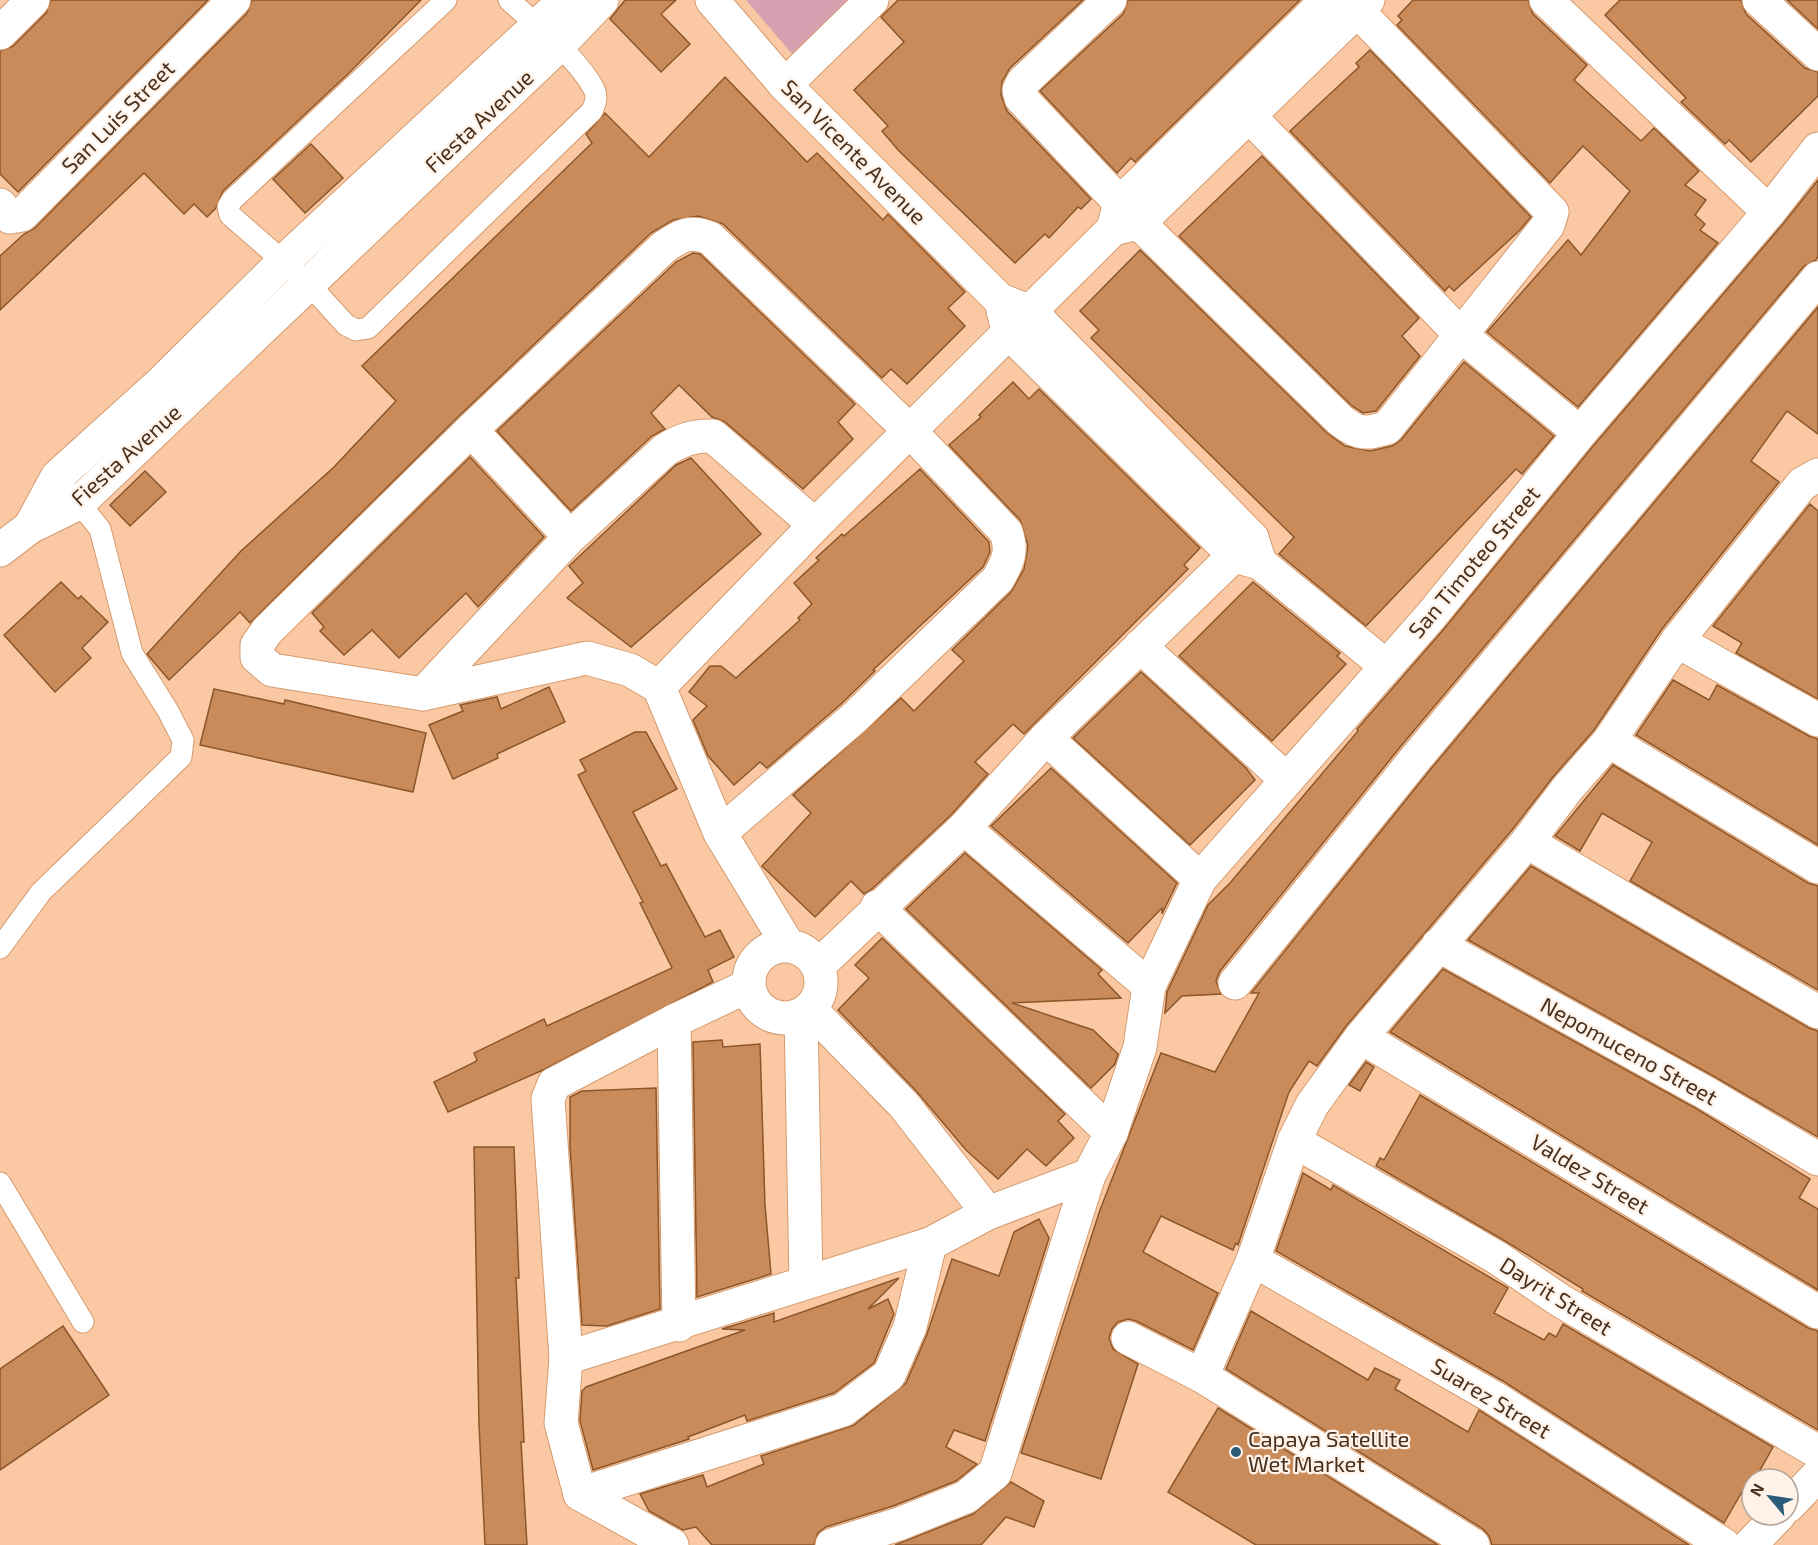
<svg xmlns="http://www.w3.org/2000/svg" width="1818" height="1545" font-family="'Exo 2',sans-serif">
<rect width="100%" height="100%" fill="#fac9a4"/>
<polygon fill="#d6a2b2" points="746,0 859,0 799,62"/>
<g fill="#ca8b5a" stroke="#8b562a" stroke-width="1.5">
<polygon points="51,0 208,0 18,192 0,174 0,51 13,46 46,13"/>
<polygon points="252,0 421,0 349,73 223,191 216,208 207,217 194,204 184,214 144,173 0,310 0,256 24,234 35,228 247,13"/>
<polygon points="625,0 676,0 661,14 690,44 661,72 610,19"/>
<polygon points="898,0 1083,0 1010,68 1002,82 1001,95 1007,111 1091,199 1081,209 1078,207 1049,238 1045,234 1015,263 899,151 882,131 888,126 854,90 904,42 881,17"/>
<polygon points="1128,0 1300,0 1135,162 1131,158 1117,173 1040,91 1123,14"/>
<polygon points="1413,0 1528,0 1533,14 1587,65 1574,80 1641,141 1654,128 1699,171 1685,185 1706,200 1695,215 1705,224 1700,230 1718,243 1578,407 1487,332 1568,240 1581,255 1630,191 1583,146 1550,183 1397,25 1402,20 1398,16"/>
<polygon points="1620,0 1741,0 1746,14 1805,68 1818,72 1818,96 1751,162 1729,140 1725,144 1681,102 1686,98 1605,15"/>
<polygon points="1787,0 1818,0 1818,29"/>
<polygon points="1370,50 1531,217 1519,231 1454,291 1449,286 1445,291 1290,131 1359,67 1356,63"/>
<polygon points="725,77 807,162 817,153 883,220 888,214 965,292 948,308 965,326 907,384 891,369 882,378 723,224 698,216 673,220 651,233 458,417 250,623 240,612 169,680 147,654 241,551 334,467 396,401 362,366 592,143 586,134 605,113 649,157"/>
<polygon points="311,144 343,178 305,213 273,179"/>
<polygon points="1262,156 1419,318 1402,336 1420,356 1376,411 1363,413 1352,406 1179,236"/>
<polygon points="1818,180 1818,256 1816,260 1804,266 1401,746 1220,971 1216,981 1221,994 1182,996 1165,1013 1167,992 1208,905 1230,883 1358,731 1357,729 1444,629 1594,445 1783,224"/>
<polygon points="1140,250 1327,433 1345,446 1370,451 1392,446 1401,440 1464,362 1554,436 1522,474 1516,469 1366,626 1279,554 1294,537 1091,338 1099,330 1080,311"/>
<polygon points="693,253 700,254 855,404 838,422 853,439 803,489 725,422 712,417 679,385 651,413 665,429 652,436 571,511 497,431 676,262"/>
<polygon points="1818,307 1818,434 1787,411 1751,461 1779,482 1662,629 1594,730 1553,777 1512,830 1347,1025 1317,1066 1309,1061 1289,1092 1238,1245 1236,1243 1233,1250 1161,1216 1143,1252 1218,1293 1193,1350 1136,1321 1128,1319 1118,1322 1112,1329 1109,1338 1113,1349 1138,1364 1101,1479 1021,1453 1100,1210 1161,1053 1215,1072 1259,993 1251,993 1430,770"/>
<polygon points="1013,382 1029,399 1039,389 1200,548 1184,565 1188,569 1024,734 1013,724 975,762 988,774 951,815 872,889 864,894 851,881 815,917 762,866 811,813 793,795 901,698 914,711 964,661 952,650 1011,592 1024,569 1028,545 1020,520 949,445 981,417 979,415"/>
<polygon points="470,457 544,537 478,607 466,593 399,658 372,630 344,655 320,631 324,627 312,613"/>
<polygon points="691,458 761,534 631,647 567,598 583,583 569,566 676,465"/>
<polygon points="920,469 989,542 990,552 983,567 873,670 875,671 841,704 767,768 760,762 734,785 708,756 693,720 707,706 689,692 710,666 721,666 736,678 800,620 798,618 812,604 794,583 819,560 816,558 842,534 844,536"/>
<polygon points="145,471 166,492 130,526 110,505"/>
<polygon points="1810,504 1818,511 1818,699 1736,653 1742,643 1713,626"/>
<polygon points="61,582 78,599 81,596 108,622 82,648 91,658 55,692 4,635"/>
<polygon points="1253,582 1340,653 1337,656 1346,664 1272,741 1179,656"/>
<polygon points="1141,672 1246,768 1255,780 1190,845 1073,738"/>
<polygon points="1673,680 1709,700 1717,685 1809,736 1818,739 1818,845 1636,735"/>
<polygon points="549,687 565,722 497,754 498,758 453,779 429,725 463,711 460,705 497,697 501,709"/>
<polygon points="214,689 284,704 285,700 426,733 413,792 200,745"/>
<polygon points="635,732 646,732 677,789 633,812 661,866 666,864 705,937 720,930 734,957 708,970 713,982 543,1070 448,1112 434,1082 475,1062 477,1060 474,1053 544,1019 547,1026 672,968 640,903 643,902 578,775 586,771 580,760"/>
<polygon points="1613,765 1808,883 1818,886 1818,990 1630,881 1652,842 1602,813 1580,851 1555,836"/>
<polygon points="1051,768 1177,883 1162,914 1162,908 1128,943 991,826"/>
<polygon points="965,853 1102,970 1098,974 1121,998 1012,1003 1093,1030 1118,1054 1115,1064 1091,1088 906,909"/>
<polygon points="1531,866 1809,1028 1818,1031 1818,1137 1715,1077 1468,940"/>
<polygon points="882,938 1065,1114 1058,1121 1074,1138 1046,1166 1027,1149 998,1179 966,1150 917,1092 838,1010 869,978 855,965"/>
<polygon points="1443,969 1697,1109 1810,1179 1799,1198 1818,1209 1818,1290 1390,1032"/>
<polygon points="722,1040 723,1047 760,1044 765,1205 771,1274 697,1297 693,1042"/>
<polygon points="1366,1062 1374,1067 1360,1091 1349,1085"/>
<polygon points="656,1088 660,1309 607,1326 582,1325 570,1147 570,1097 582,1091"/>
<polygon points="1420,1095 1808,1328 1818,1331 1818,1430 1582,1291 1583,1289 1505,1241 1376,1166 1380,1158 1384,1160"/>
<polygon points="474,1147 514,1147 519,1278 516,1278 524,1442 521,1442 527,1545 485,1545 479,1425"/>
<polygon points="1303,1173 1331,1190 1333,1185 1508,1288 1494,1313 1544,1340 1549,1333 1556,1337 1563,1324 1773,1447 1755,1479 1752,1479 1747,1492 1743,1490 1724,1523 1503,1381 1276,1251"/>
<polygon points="1039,1219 1049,1238 985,1441 954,1430 946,1447 977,1464 956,1481 893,1506 826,1527 818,1533 814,1545 712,1545 696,1527 683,1530 649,1511 640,1494 703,1475 707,1487 764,1464 761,1456 854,1425 906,1383 927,1334 952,1259 999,1276 1014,1232"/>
<polygon points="899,1278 868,1309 888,1299 894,1314 874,1363 834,1393 747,1421 745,1415 688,1437 689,1439 593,1470 580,1421 582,1391 586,1387 745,1330 722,1329 774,1313 774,1322"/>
<polygon points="1251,1311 1368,1380 1375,1368 1400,1380 1395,1389 1468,1432 1479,1410 1689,1545 1492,1545 1489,1536 1483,1529 1226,1369"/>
<polygon points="63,1326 109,1395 0,1470 0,1369"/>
<polygon points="1218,1408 1438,1545 1256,1545 1168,1492"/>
<polygon points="1011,1482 1044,1501 1034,1527 1006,1517 981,1545 895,1545 973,1514"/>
</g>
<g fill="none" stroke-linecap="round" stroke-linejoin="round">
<defs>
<g id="service">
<path d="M446,0l-214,200 -4,7 2,8 77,67 39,43 10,5 12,-2 224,-217c3,-7 6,-14 2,-22 -17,-32 -58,-64 -85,-89"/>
<polyline points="0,948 41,892 181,757 183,740 168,711 132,653 100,529 71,493"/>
<polyline points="0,1183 83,1322"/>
</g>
<g id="minor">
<polyline points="712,0 785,85 1000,300 1031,312 1252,538 1260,563"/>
<path d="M1110,0l-87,82 -4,8 2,8 118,125 201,197c19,15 25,14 47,8l161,-203 4,-13 -205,-212"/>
<polyline points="1546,0 1769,212"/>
<polyline points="1759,0 1818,54"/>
<polyline points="0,33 33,0"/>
<polyline points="785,85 872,0"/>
<polyline points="1230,96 1462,336 1580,433"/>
<polyline points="0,205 10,217 22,215 234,0"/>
<polyline points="1117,228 1139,223 1368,0"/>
<polyline points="1003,311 1009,333 1235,556 1260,563 1386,666"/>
<polyline points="471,430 570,537"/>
<polyline points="30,527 57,477 162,382 282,263 565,0"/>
<polyline points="0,550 30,527 79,503 559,45 602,0"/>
<polyline points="1677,641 1818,720"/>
<polyline points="1140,646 1287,780"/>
<polyline points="659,687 815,525 1113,229 1120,203 1327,0"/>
<path d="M423,694l147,-157 95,-87c16,-10 29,-15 48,-14l102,89"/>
<polyline points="1046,738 1200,879"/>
<polyline points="1609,741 1818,867"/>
<path d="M720,833l134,-115 144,-139c10,-18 15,-27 8,-47l-96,-101 -200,-193c-19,-8 -29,-3 -46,9l-193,183 -204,201 -10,14v12l15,13 151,24 164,-36 43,12 29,17 61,146 68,112"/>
<polyline points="1527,842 1818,1012"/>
<polyline points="877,907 1111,1133"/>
<polyline points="1438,945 1706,1093 1818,1159"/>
<circle cx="785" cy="982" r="36"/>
<polyline points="818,966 964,828 1046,738 1252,538"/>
<polyline points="1235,983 1416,758 1818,278"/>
<polyline points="1149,986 1200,879 1430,617 1580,433 1769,212 1818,149"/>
<polyline points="810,1009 904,1105 988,1213"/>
<polyline points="801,1015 806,1282"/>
<polyline points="674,1021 679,1325"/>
<polyline points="1361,1037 1818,1312"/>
<polyline points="1294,1141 1496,1257 1561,1301 1818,1452"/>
<polyline points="1253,1260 1493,1397 1724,1545"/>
<polyline points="1128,1338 1202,1376 1473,1545"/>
<polyline points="566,1358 930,1244 988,1213 1089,1175"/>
<polyline points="1202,1376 1253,1260 1294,1141 1312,1105 1361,1037 1527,842 1567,789 1609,741 1677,641 1802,484 1818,475"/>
<polyline points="580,1494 843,1410 889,1375 910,1327 930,1244"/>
<polyline points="1788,1506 1818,1475"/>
<polyline points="672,1545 580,1494 561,1423 566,1358 548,1099 554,1084 674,1021 748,986"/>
<polyline points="832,1545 899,1524 966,1497 995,1473 1089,1175 1111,1133 1140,1047 1149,986 964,828"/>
<polyline points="1750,1545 1779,1515"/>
</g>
</defs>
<use href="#service" stroke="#d59a6d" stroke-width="23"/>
<use href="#minor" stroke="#d59a6d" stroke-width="35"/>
<use href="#service" stroke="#fff" stroke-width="21"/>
<use href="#minor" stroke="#fff" stroke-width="33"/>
</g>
<circle fill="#2a5b79" stroke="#fff2e9" stroke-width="2" cx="1236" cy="1452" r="6"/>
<g text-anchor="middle" stroke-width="4.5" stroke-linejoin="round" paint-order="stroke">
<g font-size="22" fill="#49311e" stroke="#fff2e9">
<text transform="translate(118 117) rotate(-45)" y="8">San Luis Street</text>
<text transform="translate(479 121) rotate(-43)" y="8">Fiesta Avenue</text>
<text transform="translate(854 152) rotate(45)" y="8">San Vicente Avenue</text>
<text transform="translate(126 455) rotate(-42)" y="8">Fiesta Avenue</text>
<text transform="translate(1474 562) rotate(-50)" y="8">San Timoteo Street</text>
<text transform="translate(1629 1051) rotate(29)" y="8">Nepomuceno Street</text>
<text transform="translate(1590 1174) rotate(31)" y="8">Valdez Street</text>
<text transform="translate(1556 1296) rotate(32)" y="8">Dayrit Street</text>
<text transform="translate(1491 1398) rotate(31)" y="8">Suarez Street</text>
</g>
<g font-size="22" fill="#49311e" stroke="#fff2e9" text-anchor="start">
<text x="1248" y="1447">Capaya Satellite<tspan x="1248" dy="25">Wet Market</tspan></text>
</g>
</g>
<g transform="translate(1770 1497) rotate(299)"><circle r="28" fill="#fff2e9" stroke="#b6a598" stroke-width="1.5"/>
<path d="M0-4.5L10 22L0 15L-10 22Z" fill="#2a5b79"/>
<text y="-9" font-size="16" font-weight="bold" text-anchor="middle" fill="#49311e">N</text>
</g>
</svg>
